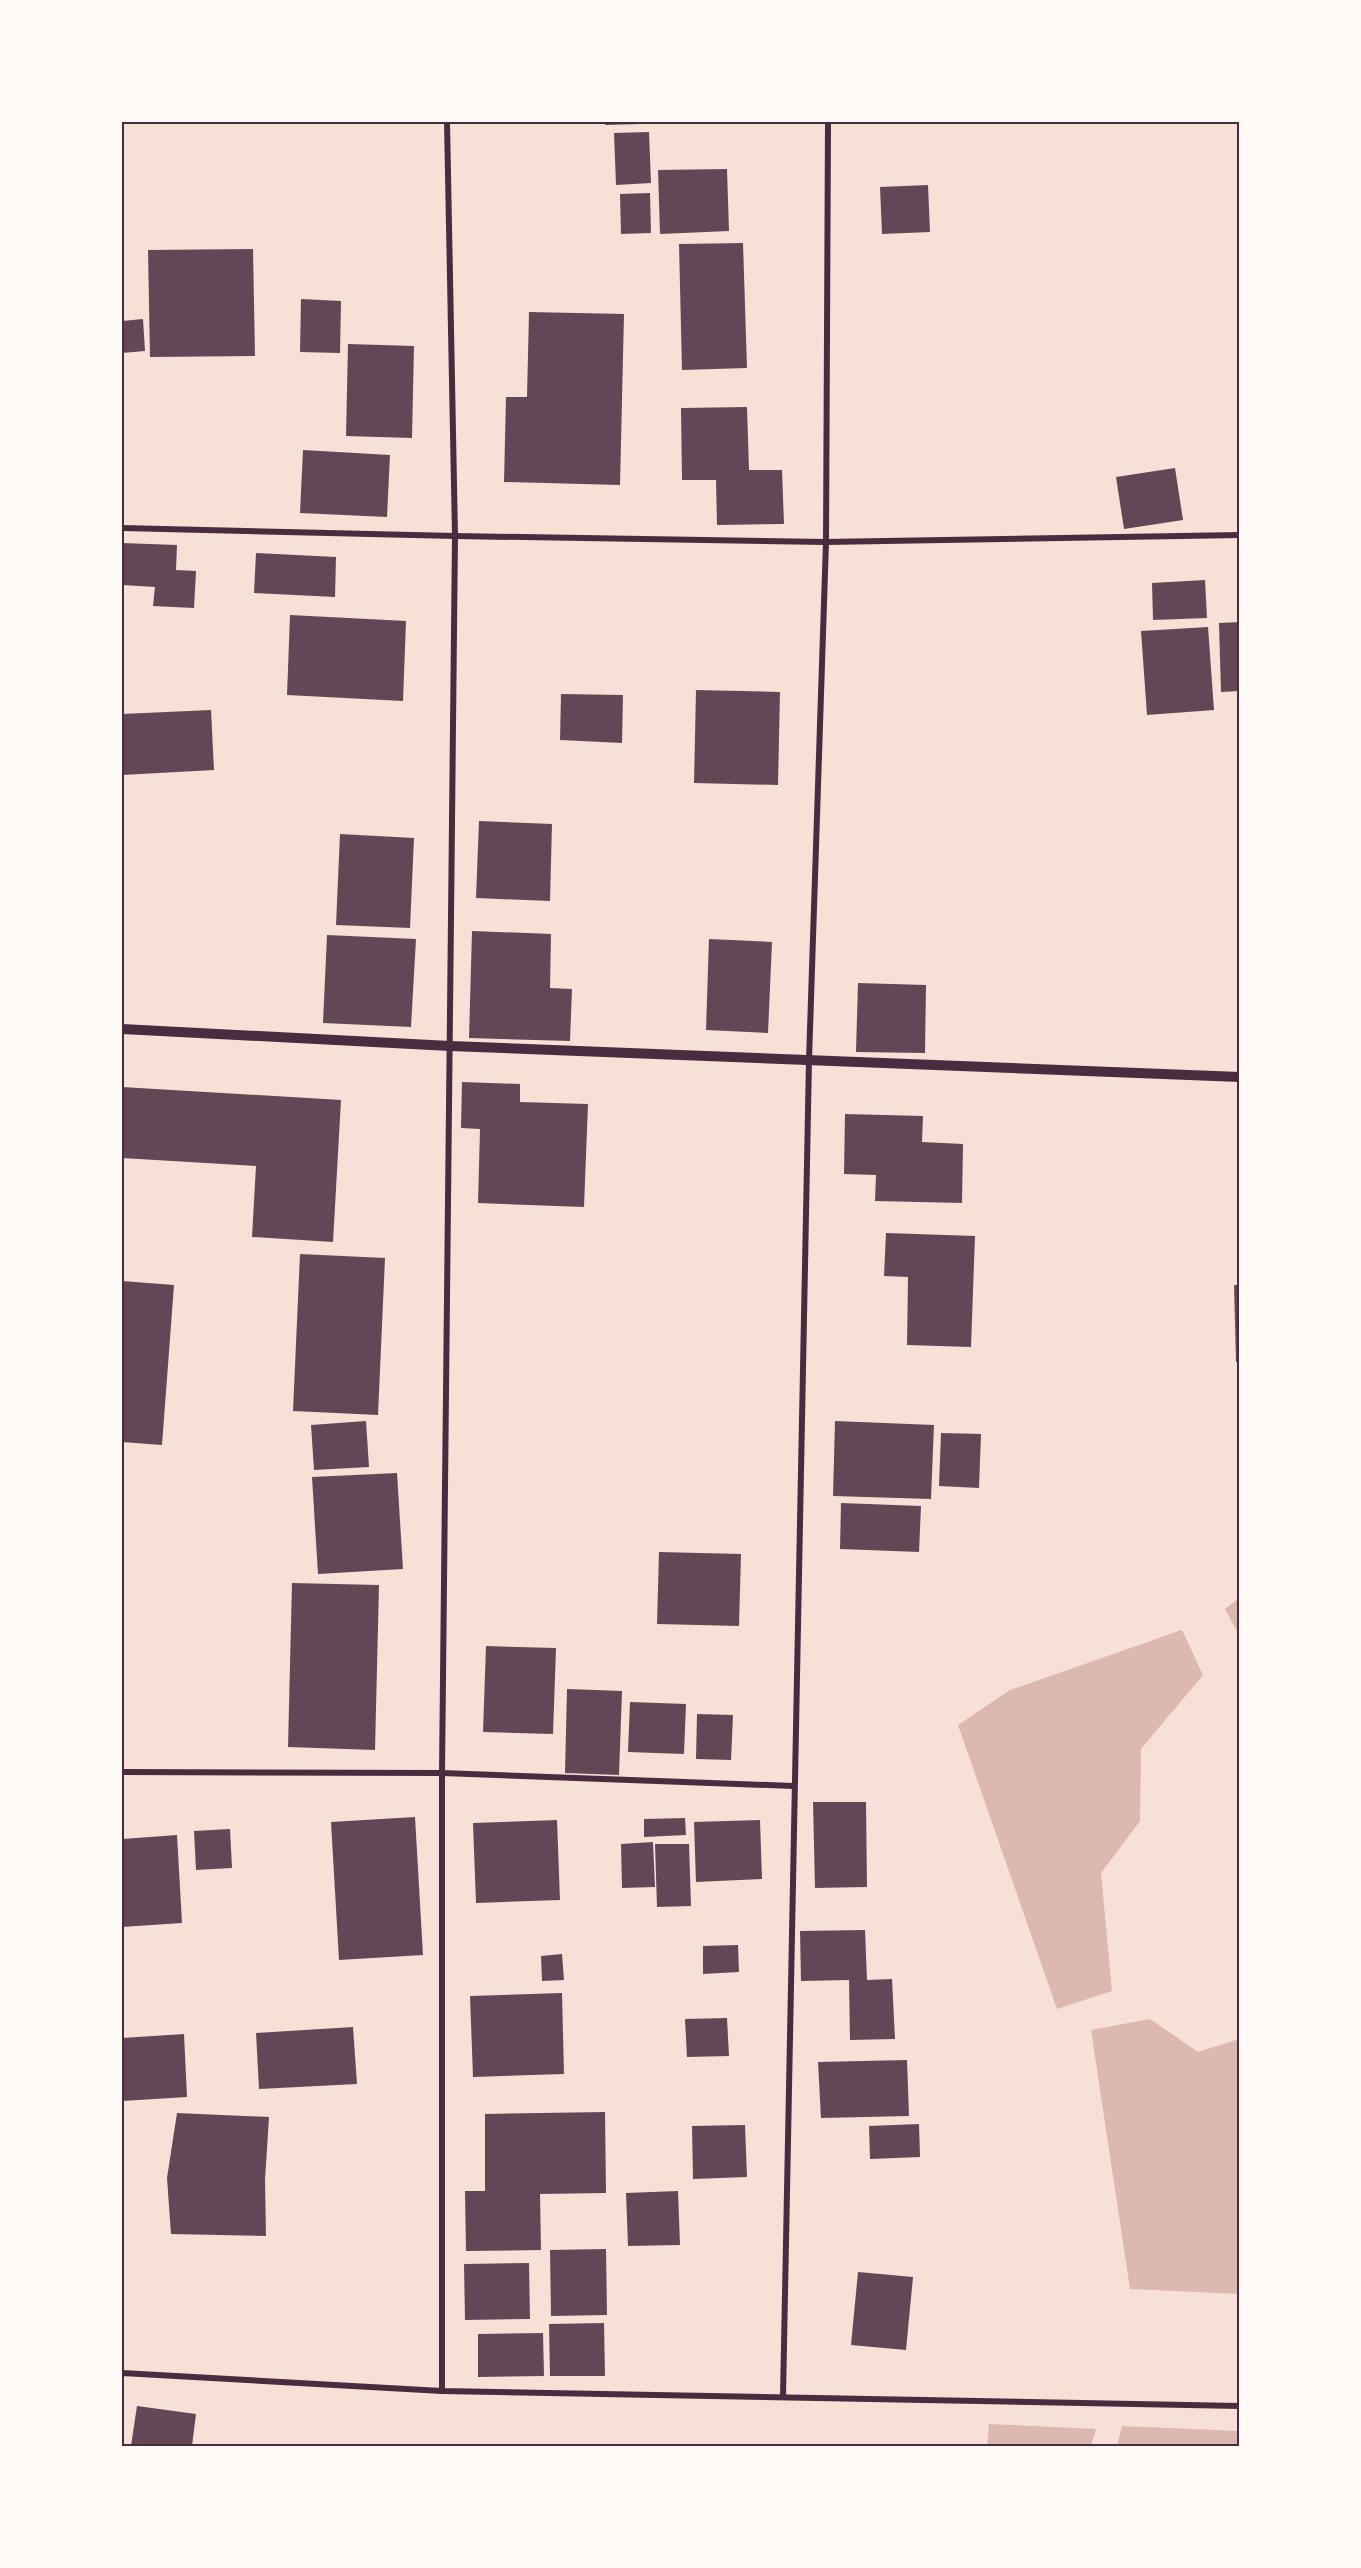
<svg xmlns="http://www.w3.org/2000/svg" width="1361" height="2568" font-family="'DejaVu Sans',sans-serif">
<rect width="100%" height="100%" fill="#f7e1d7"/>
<g fill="#dcb8b0">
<polygon points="1239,1598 1239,1635 1225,1609"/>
<polygon points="1182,1630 1203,1675 1141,1749 1140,1821 1101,1873 1112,1991 1057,2009 958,1725 1010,1690"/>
<polygon points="1150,2019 1198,2052 1239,2039 1239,2294 1130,2289 1091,2030"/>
<polygon points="989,2424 1096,2429 1091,2446 987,2446"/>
<polygon points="1122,2426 1239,2431 1239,2446 1117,2446"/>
</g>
<g fill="#644757">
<polygon points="605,122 640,122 640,124 605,125"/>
<polygon points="649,132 651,183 616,185 614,133"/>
<polygon points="727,169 729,231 660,234 658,170"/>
<polygon points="928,185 930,232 882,234 880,187"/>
<polygon points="650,193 651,233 621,234 620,194"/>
<polygon points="743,243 747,368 682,370 679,244"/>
<polygon points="253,249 255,356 150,357 148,250"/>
<polygon points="301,299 341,301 340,353 300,352"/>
<polygon points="529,312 624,314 620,485 504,482 506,397 527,397"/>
<polygon points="143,319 145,351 122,353 122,321"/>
<polygon points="348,344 414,346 412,438 346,436"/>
<polygon points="747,407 749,470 782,470 784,524 717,525 716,480 682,480 681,408"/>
<polygon points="303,450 390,455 387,517 300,513"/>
<polygon points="1175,468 1183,520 1124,529 1116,477"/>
<polygon points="122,543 177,545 176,570 196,571 194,608 153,606 155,587 122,585"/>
<polygon points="256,553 336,557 335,597 254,593"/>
<polygon points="1205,580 1207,618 1153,620 1152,583"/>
<polygon points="290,615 406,621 403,701 287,695"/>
<polygon points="1240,622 1240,691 1221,692 1219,623"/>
<polygon points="1208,627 1214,710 1147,715 1141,631"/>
<polygon points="696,690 780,692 778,785 694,783"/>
<polygon points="561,694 623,695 622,743 560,740"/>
<polygon points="211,710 214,770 122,775 122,714"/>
<polygon points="479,821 552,824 550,901 476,898"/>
<polygon points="340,834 414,838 410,928 336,925"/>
<polygon points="472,931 551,934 550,988 572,989 570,1041 469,1038"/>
<polygon points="327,935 416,939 411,1027 323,1023"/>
<polygon points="709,939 772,942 768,1033 706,1030"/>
<polygon points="858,983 926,985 925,1053 856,1052"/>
<polygon points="462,1082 520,1084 520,1102 588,1104 584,1207 478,1203 480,1129 461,1128"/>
<polygon points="122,1087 341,1100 333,1242 252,1237 256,1166 122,1158"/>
<polygon points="845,1114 923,1116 922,1142 963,1144 962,1203 875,1201 876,1175 844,1174"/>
<polygon points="886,1233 975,1236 971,1347 907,1345 908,1277 884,1276"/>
<polygon points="300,1254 385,1258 378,1415 293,1411"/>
<polygon points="122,1281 174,1285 162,1445 122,1442"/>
<polygon points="1234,1285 1240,1285 1240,1362 1236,1362"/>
<polygon points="366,1421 369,1467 314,1470 311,1425"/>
<polygon points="835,1421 934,1425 931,1499 833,1496"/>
<polygon points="941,1433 981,1434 979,1488 939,1486"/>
<polygon points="397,1473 403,1569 318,1574 312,1477"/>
<polygon points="841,1503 921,1506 919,1552 840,1549"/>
<polygon points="659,1552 741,1554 739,1626 657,1624"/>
<polygon points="292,1583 379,1585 375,1750 288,1747"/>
<polygon points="486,1646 556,1648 553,1734 483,1732"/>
<polygon points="567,1689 622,1691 619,1775 565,1773"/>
<polygon points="630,1702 686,1704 684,1754 628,1752"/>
<polygon points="697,1714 733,1715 731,1760 696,1759"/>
<polygon points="813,1802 866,1802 867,1887 815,1888"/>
<polygon points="415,1817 423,1955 339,1960 331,1822"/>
<polygon points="685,1818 686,1835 644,1837 644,1819"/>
<polygon points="557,1820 560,1900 476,1903 473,1823"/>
<polygon points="760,1820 762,1879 696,1882 694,1822"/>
<polygon points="230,1829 232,1868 196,1870 194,1831"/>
<polygon points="177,1835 182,1923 122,1927 122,1839"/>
<polygon points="653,1842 655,1887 622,1888 621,1844"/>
<polygon points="655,1844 689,1844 691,1906 657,1907"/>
<polygon points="865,1930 867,1980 892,1979 895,2039 850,2040 849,1980 801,1981 800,1931"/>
<polygon points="738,1945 739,1972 703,1974 703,1946"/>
<polygon points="562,1954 564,1980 542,1981 541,1956"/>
<polygon points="562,1993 564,2074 473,2077 470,1996"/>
<polygon points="727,2018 729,2056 687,2057 685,2019"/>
<polygon points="353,2027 357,2084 259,2089 256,2033"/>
<polygon points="184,2034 187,2097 122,2101 122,2038"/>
<polygon points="907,2060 909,2116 821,2118 818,2062"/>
<polygon points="605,2112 606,2193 540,2194 541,2250 466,2251 465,2191 485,2191 485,2114"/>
<polygon points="177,2113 269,2117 265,2180 266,2236 171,2234 167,2178"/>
<polygon points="919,2124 920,2157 870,2159 869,2126"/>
<polygon points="745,2125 747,2177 693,2179 692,2126"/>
<polygon points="678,2191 680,2245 628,2246 626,2193"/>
<polygon points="606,2249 607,2315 551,2316 550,2250"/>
<polygon points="529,2263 530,2319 465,2320 464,2264"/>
<polygon points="858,2272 913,2277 906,2350 851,2345"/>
<polygon points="604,2323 605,2376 550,2376 549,2324"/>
<polygon points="543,2333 544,2376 478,2377 478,2334"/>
<polygon points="137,2406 196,2414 192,2446 131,2446"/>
</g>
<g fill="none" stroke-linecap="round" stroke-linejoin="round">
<g stroke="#4a2c40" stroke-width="6">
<polyline points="122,528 455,536 826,542 1240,535"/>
<polyline points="122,1772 442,1773 793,1786"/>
<polyline points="122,2373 442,2391 1240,2406"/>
<polyline points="442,2391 442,1773 455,536 447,122"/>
<polyline points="783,2397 809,1060 826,542 828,122"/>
</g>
<polyline stroke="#4a2c40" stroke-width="10" points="122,1029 450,1046 1240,1077"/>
</g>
<rect width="1361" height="2568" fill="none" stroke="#fffaf5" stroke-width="246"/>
<rect x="123" y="123" width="1115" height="2322" fill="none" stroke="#4a2c40" stroke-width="2"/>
</svg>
